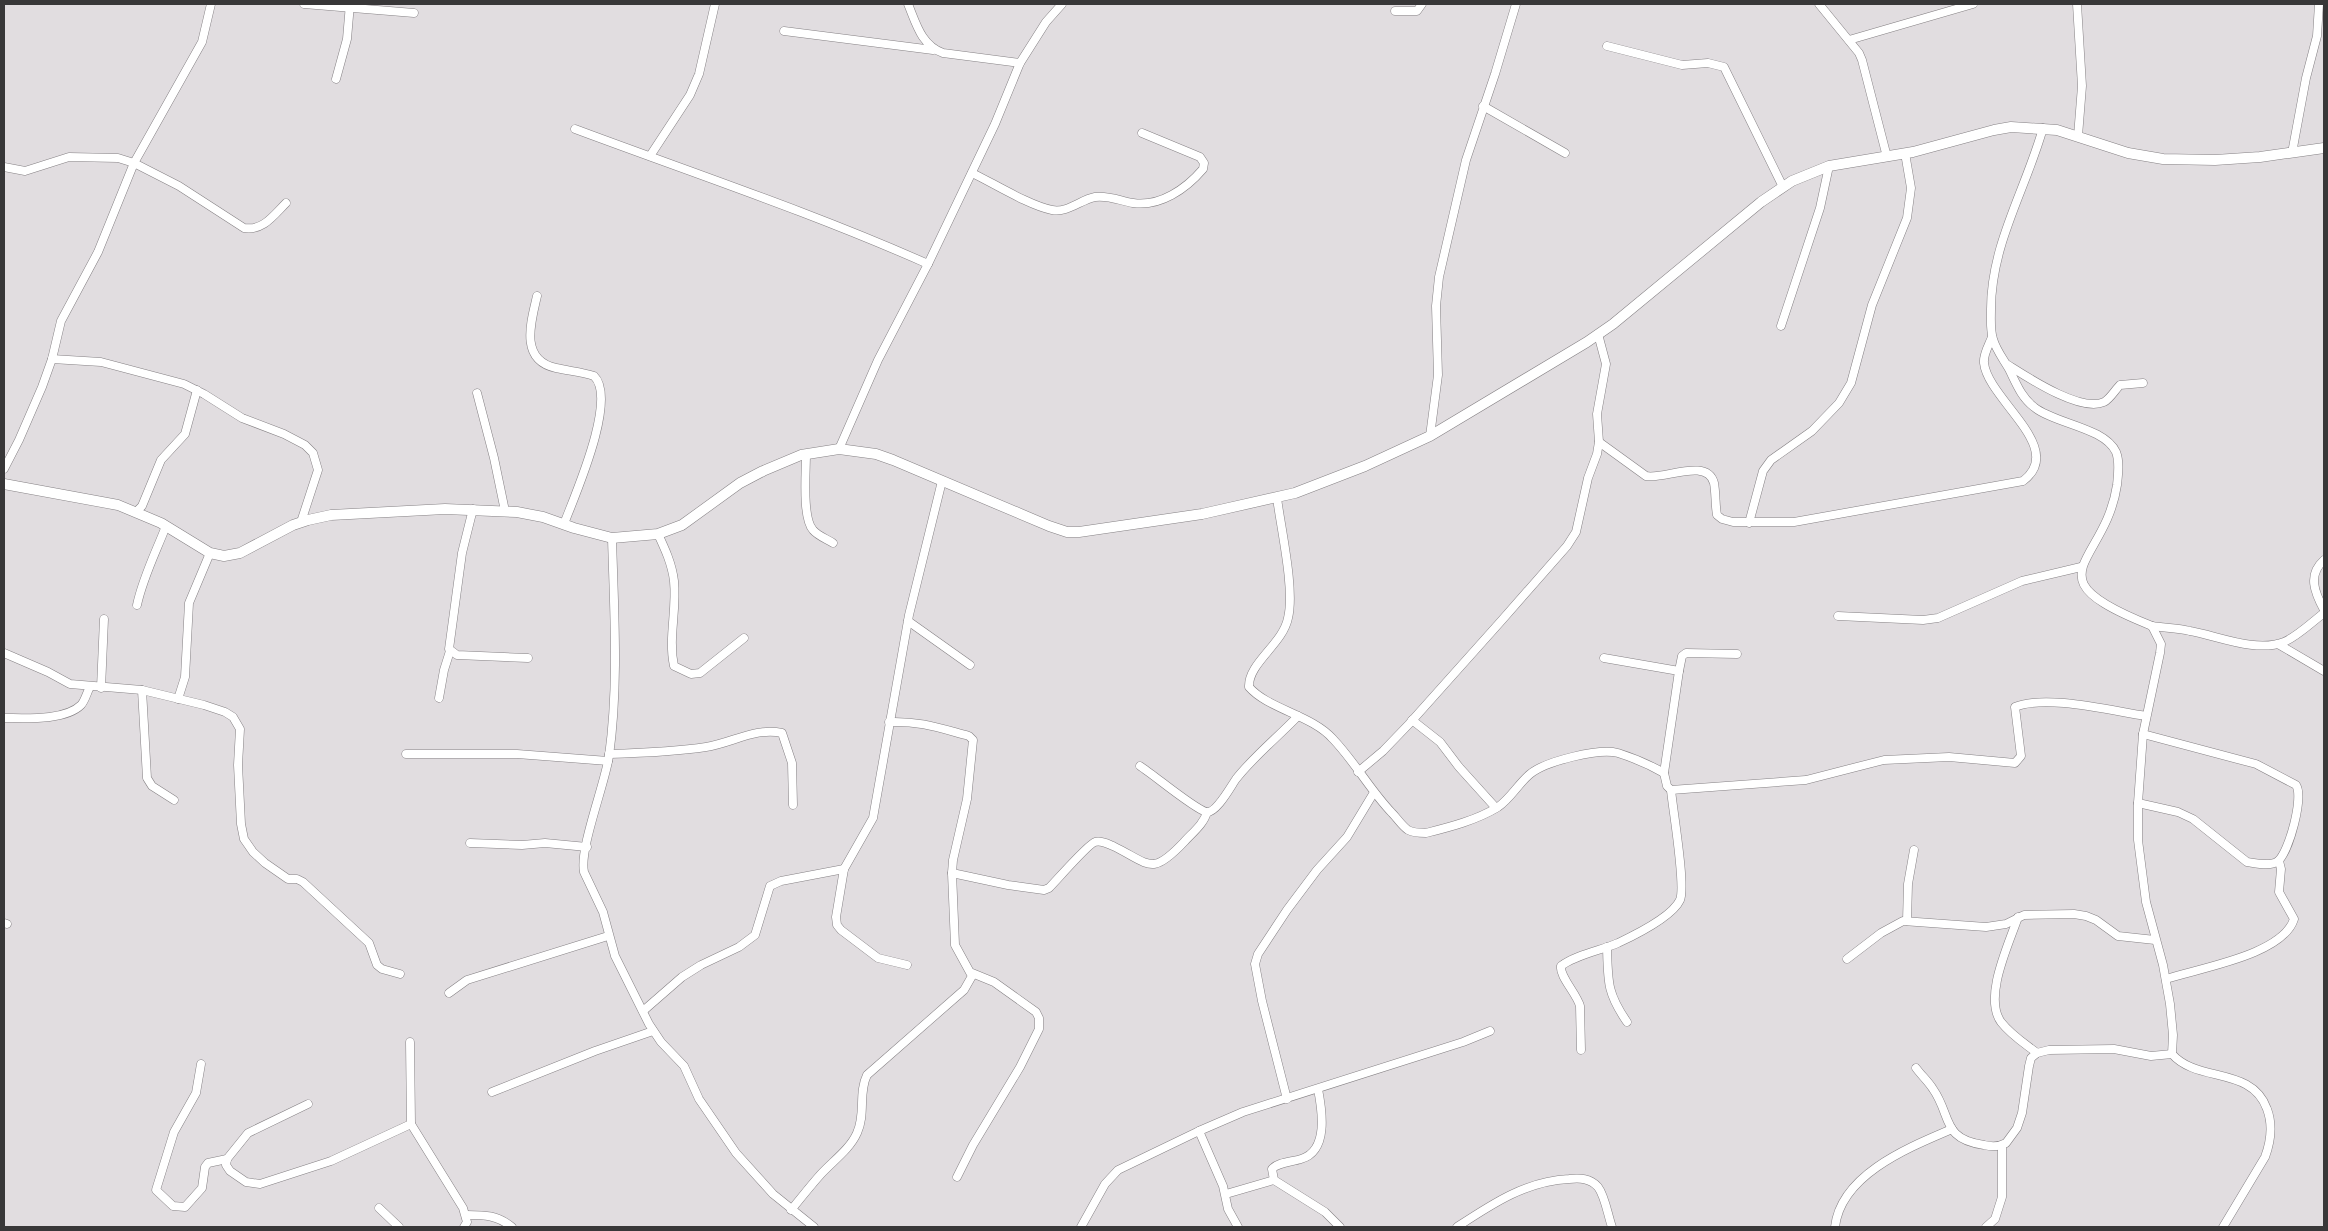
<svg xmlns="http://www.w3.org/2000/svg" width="2328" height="1231" font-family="'Nunito Sans',sans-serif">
<rect width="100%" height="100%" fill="#e1dde0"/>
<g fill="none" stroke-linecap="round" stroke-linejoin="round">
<defs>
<g id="street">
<polyline points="304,4 414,13"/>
<path d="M908,4c8,19 13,41 35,49l77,10"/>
<polyline points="1819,4 1859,53 1862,60 1887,157"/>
<polyline points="2077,4 2082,86 2078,136"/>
<polyline points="1395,11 1417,11 1422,4"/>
<polyline points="784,31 933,50"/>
<polyline points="1849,40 1973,4"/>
<polyline points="1607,46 1682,65 1708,63 1724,67 1783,187"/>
<polyline points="336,79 347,39 350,4"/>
<polyline points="1483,106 1565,153"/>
<path d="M2043,128c-17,61 -52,116 -52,181 0,10 -1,21 2,30 3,11 11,21 16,30 7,14 12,28 25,38 21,17 70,20 82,45 4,10 2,23 1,33 -12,81 -91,91 35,141l9,18 -1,9 -17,81 -5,69v37l8,62 17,63 7,39 3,31 -1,19c25,29 80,12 95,55 6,16 4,32 -2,48l-42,70"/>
<path d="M575,129c118,44 238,84 353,135"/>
<polyline points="2292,153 2306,78 2317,36 2319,4"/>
<polyline points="650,156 690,95 699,74 715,4"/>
<path d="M4,167l21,4 44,-14 49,1 16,5 45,23 65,42c19,3 29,-12 42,-25"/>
<path d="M972,173c21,10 58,33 80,37 16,3 28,-10 43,-13 13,-2 26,4 38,6 27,4 53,-14 70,-34l1,-6 -4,-6 -58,-24"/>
<path d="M537,296c-6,26 -18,64 19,72 13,3 26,4 38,8 24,23 -20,121 -30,148"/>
<polyline points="1781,326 1820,208 1829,166"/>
<polyline points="52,359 101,362 184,384 204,394 242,418 284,434 305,445 313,453 318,470 301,522"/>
<path d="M2008,365c19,12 73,48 96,37 6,-3 11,-12 16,-17l23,-2"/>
<polyline points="477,393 494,458 505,511"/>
<polyline points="1430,436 1438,375 1436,306 1439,277 1466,160 1495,74 1516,4"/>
<path d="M1599,442l47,34c18,4 61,-19 68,7 2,11 1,21 3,32l5,4 11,3h61l229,-41c44,-33 -35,-81 -39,-118 -1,-9 5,-18 8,-26"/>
<polyline points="839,449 878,360 928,264 995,124 1020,63 1046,22 1062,4"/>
<path d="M806,454c0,18 -4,64 7,76 5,6 14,9 20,13"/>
<polyline points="4,469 19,440 42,387 52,359 61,321 98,252 134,163 202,42 211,4"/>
<path d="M1277,498c4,31 18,92 11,120 -5,26 -40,45 -39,69 19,22 63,28 84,52 22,23 37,51 59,74 5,5 10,13 16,17 5,3 12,3 18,3 24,-6 51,-13 72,-26 13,-9 20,-23 32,-33 16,-13 69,-26 88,-21 16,5 32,12 46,20l3,13 4,4"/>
<polyline points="473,509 462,553 449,649 457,655 528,658"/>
<polyline points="136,512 142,506 161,460 185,434 197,390"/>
<polyline points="1749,523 1763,471 1771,460 1812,431 1839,403 1851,383 1872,305 1907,218 1911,188 1905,153"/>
<path d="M658,534c7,15 14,30 16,47 3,29 -6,57 0,85l17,8 9,-1 44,-35"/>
<path d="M612,538c2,73 7,146 -3,218 -4,28 -30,93 -25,116l19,40 12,44 34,68 12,18 23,24 15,33 37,54 37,41 41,33"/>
<path d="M2324,560c-17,15 -9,33 0,50"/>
<path d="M137,605c6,-28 19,-53 29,-79"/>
<polyline points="1838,616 1923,620 1938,618 2022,581 2081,567"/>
<polyline points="908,621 970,665"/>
<path d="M2152,626c13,2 26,2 38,5 28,5 66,22 94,11 14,-6 28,-20 40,-29"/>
<polyline points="2278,644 2324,671"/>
<polyline points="4,653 48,672 70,684 142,690 204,705 225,712 233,717 240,729 238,765 241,824 244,839 253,852 265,863 288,879 297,879 303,882 369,943 377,965 382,969 400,974"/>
<polyline points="1604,658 1679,671 1664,773"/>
<polyline points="1679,671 1682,656 1686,653 1737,654"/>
<polyline points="101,688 104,619"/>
<polyline points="142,690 147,778 152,786 174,800"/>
<polyline points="439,698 444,670 450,651"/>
<polyline points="178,699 185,677 189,603 210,553"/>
<path d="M4,718c20,0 61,3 77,-13 4,-4 6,-13 9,-18"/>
<polyline points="1412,720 1440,742 1459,767 1496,808"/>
<polyline points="406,754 517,754 608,761"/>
<path d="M609,754c33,-1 65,-2 97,-7 26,-4 50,-20 76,-14l10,30 1,42"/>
<path d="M1140,766c14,9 53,42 66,46 10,2 25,-26 30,-33 18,-23 42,-42 62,-63"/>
<polyline points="1358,772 1383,751 1409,724 1502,620 1567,546 1576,532 1588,478 1597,454 1599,442 1597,414 1606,364 1598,334"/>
<path d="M2138,803l40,9 15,7 54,43c8,1 24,5 31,-1 11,-9 26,-64 18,-76l-40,-21 -113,-30"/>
<polyline points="470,843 522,845 545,843 587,847"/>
<path d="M952,873l56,12 36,5 5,-2c8,-8 39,-44 46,-46 6,-2 13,2 18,4 37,18 38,31 71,-4 8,-9 20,-18 23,-30"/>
<path d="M2018,917c-9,27 -35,80 -17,105 10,13 23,21 36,31"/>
<polyline points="1907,921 1908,884 1914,850"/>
<polyline points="4,923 7,924"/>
<path d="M1607,947c1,35 0,46 20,75"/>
<polyline points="1847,959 1881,933 1903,921 1986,927 2006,924 2024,915 2074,914 2086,916 2096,920 2118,936 2155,940"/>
<polyline points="907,965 878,958 841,930 837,925 836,917 844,869 873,818 909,615 942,481"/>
<path d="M2166,979c33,-11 117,-24 128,-60l-15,-27 2,-23 -2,-8"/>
<polyline points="449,993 467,980 608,936"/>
<polyline points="643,1011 682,977 701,965 739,947 755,935 770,886 781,881 844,869"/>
<polyline points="410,1042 411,1124 463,1208 467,1222 464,1227"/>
<path d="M1581,1050l-1,-44c-3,-12 -21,-30 -19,-40 14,-11 41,-16 57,-23 17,-8 54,-26 62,-43 6,-14 -7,-89 -9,-110l135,-10 78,-20 65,-3 66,6 6,-7 -6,-49c31,-13 97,4 131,9"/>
<polyline points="201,1064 196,1093 174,1132 156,1190 173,1206 185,1207 202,1188 205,1167 208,1163 227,1159"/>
<path d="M1916,1068c5,7 12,13 17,21 19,27 8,50 51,56 8,2 15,2 22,-2l11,-15 5,-15 7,-47 2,-8 6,-5 12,-3 65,-1 37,7 21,-2"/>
<path d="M1318,1089c4,21 11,62 -17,70 -9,3 -23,3 -29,10l2,11 51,32 15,15"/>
<polyline points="492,1092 595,1051 653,1031"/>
<polyline points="1287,1099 1262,1001 1255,964 1258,954 1287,910 1317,870 1347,837 1373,794"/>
<polyline points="308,1104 248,1133 227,1159 226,1165 230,1171 246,1182 260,1184 331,1161 411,1124"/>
<polyline points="1199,1131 1223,1186 1228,1209 1238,1227"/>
<polyline points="957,1177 973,1145 1020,1067 1039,1029 1039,1018 1036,1012 994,982 972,973"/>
<polyline points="1226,1194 1274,1180"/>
<polyline points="379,1208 399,1227"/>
<path d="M791,1210c10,-12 20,-25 30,-36 12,-13 29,-25 36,-41 9,-19 1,-40 10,-58l97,-85 8,-14 -17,-31 -3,-72 1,-13 14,-61 6,-59 -4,-4c-30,-8 -48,-15 -80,-14"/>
<path d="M467,1215c18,0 30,0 45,12"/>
<polyline points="1081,1227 1105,1184 1118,1170 1199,1131 1243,1112 1463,1042 1490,1031"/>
<path d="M1457,1227c35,-23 69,-46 112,-48 11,-1 21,-1 29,8 7,9 10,29 14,40"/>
<path d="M1835,1227c6,-53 75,-80 117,-98"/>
<polyline points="1986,1227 1995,1219 2002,1197 2002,1146"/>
</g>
<polyline id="secondary" points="4,484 118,505 161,523 210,553 224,556 240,553 293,525 308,520 331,515 445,509 517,512 543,517 574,528 612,538 658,534 682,525 740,483 763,471 801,455 839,449 876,454 893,460 1049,526 1067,532 1079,532 1202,514 1295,493 1365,466 1430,436 1587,342 1613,324 1761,202 1792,181 1829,166 1913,152 1994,130 2011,127 2057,130 2128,153 2163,159 2215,160 2260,157 2324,148"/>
</defs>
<use href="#street" stroke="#858184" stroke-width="9"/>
<use href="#secondary" stroke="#858184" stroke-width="11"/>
<use href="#street" stroke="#fff" stroke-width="8"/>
<use href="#secondary" stroke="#fff" stroke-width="10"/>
</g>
<rect width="2328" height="1231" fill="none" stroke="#383738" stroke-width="10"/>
</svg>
